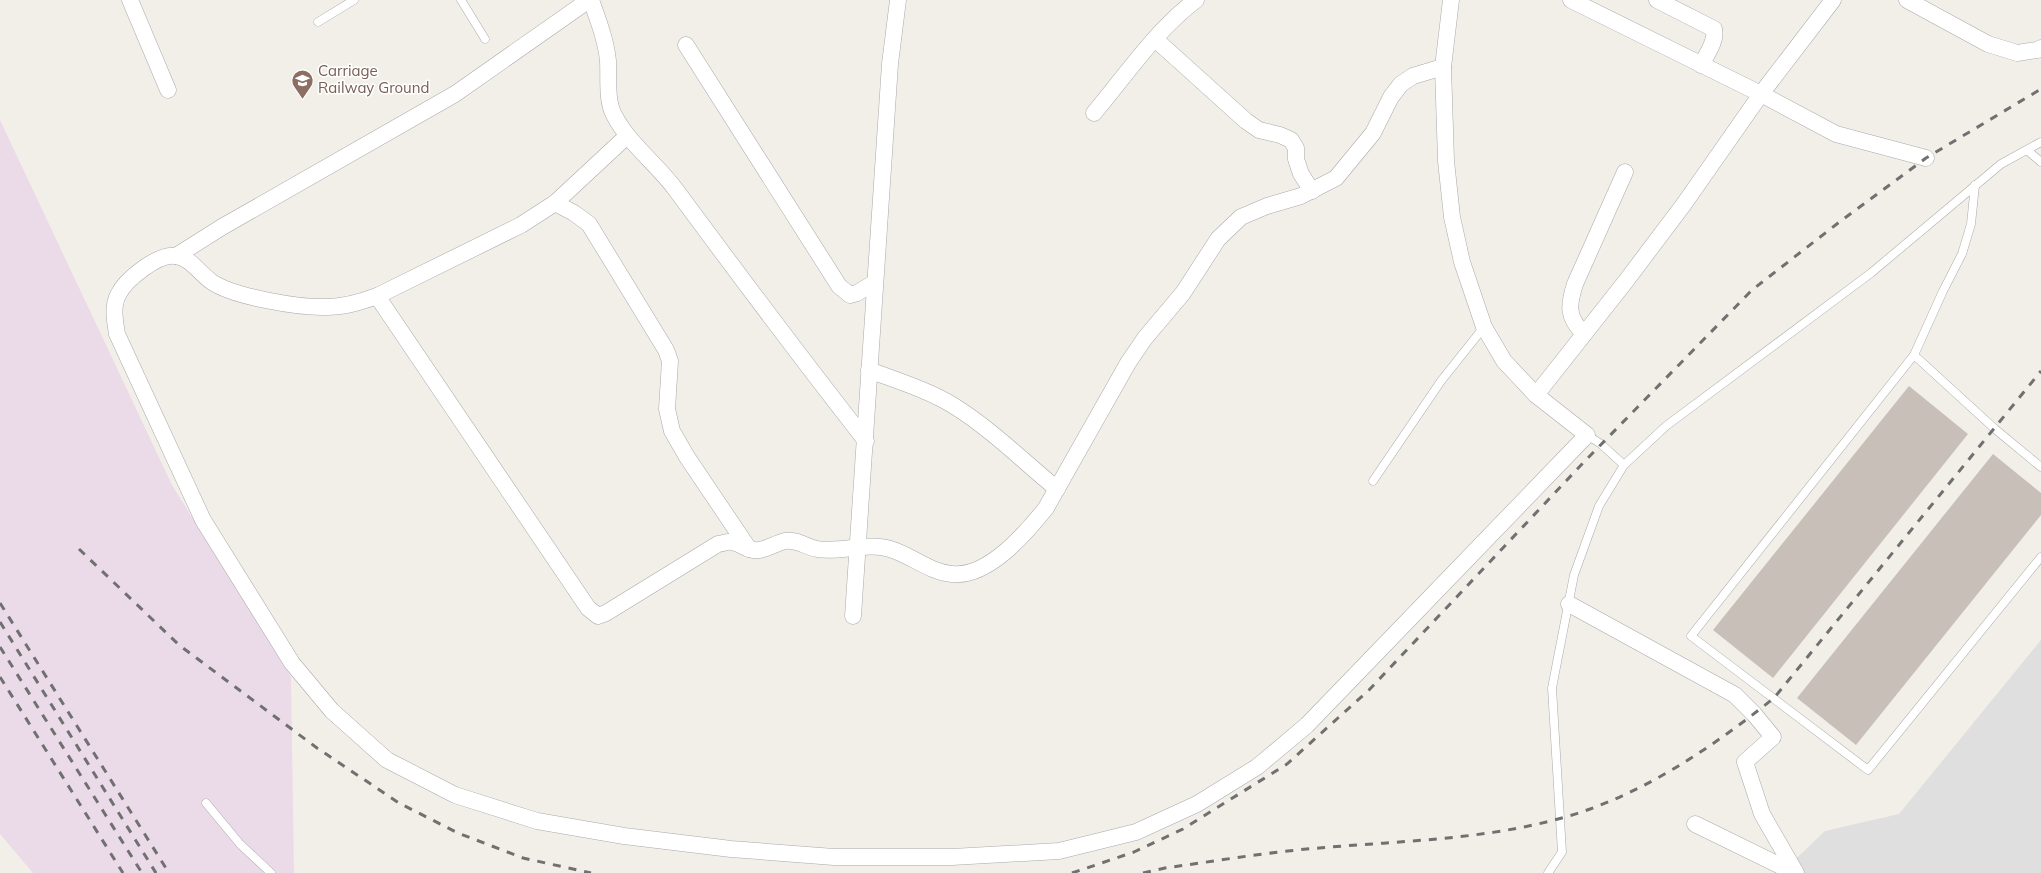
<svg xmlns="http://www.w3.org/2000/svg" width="2041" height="873" font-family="Mulish,sans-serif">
<rect width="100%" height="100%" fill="#f2efe9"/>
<polygon fill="#e0dfdf" points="2041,640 2041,873 1781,873 1825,831 1899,814"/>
<polygon fill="#ebdbe8" points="0,120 172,485 291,677 294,873 33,873 0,834"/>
<g fill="#c7bfb8">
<polygon points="1909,386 1968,434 1773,678 1713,630"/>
<polygon points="1993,454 2041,493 2041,515 1856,745 1797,698"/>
</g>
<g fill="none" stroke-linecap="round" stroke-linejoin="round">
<defs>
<g id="service">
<polyline points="461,0 485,39"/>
<polyline points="318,22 354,0"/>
<polyline points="2027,150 2041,162"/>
<polyline points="1975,185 1971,224 1962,254 1943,291 1914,355 1691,636 1868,770 2041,557"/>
<polyline points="1914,355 1995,429 2041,467"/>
<polyline points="1587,435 1601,444 1624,465"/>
<polyline points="1373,481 1441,381 1484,327"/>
<polyline points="206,803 240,844 271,873"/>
<polyline points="1548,873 1562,852 1552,688 1574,575 1599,506 1624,465 1666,426 1871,273 2001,164 2041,142"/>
</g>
<g id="minor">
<polyline points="130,0 168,90"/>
<path d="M591,0c7,20 15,40 17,61 1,17 -2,39 6,54 15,29 43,49 62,75 62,84 125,168 190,251"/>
<polyline points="1571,0 1761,94 1836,134 1926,158"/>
<path d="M1657,0l57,29c3,11 -7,25 -13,36"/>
<polyline points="1907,0 1988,44 2017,53 2037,50 2041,48"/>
<polyline points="1155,39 1246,121 1259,130 1280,135 1291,140 1296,148 1296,159 1301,174 1312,191"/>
<polyline points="686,45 839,286 850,295 857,293 874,283"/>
<path d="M1094,113c32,-38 62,-83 102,-113"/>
<path d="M627,136l-72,67 -34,22 -144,71c-16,6 -33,11 -50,11 -27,1 -93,-10 -115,-25 -12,-8 -21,-24 -36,-26 -18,-3 -51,24 -58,39 -6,12 -3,26 -1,39l86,186 89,143 40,48 55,49 68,35 82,26 87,15 107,13 103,8h118l107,-6 77,-19 61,-28 60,-37 50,-42 280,-290 -51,-40 -32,-34 -20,-34 -22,-65 -10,-45 -6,-56 -3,-94 8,-67"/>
<polyline points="555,203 574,213 589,224 666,350 670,361 667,409 672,431 687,457 749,549"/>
<polyline points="176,256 222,227 455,94 589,0"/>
<path d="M377,296l211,312 10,8 8,-3 112,-69c4,0 9,-3 12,-2 10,0 18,10 29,8 9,-1 17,-7 26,-9 12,-2 21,6 32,8 23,4 50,-7 73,0 21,6 39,23 62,25 36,4 74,-41 94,-66l82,-145 17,-25 38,-45 35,-54 23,-22 26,-11 34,-10 35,-18 37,-45 18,-36 10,-13 12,-8 30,-9"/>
<path d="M1584,334c-17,-17 -16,-28 -9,-50l50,-112"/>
<path d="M869,370c29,11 59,20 85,36 37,23 69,55 103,83"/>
<polyline points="1536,395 1626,281 1684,204 1761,94 1833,0"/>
<polyline points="1569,604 1735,695 1754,714 1773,737 1745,762 1762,814 1796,873"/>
<polyline points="853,616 890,64 898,0"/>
<polyline points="1695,824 1795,873"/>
</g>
</defs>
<use href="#service" stroke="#a9a9a9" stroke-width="9"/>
<use href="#minor" stroke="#a9a9a9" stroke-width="17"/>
<use href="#service" stroke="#fff" stroke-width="8"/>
<use href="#minor" stroke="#fff" stroke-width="16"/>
<g stroke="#707070" stroke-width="3" stroke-dasharray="8 8" stroke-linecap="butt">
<polyline points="79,549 179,645 317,748 399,803 458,833 523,858 591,873"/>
<polyline points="0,603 169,873"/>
<polyline points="0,622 156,873"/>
<polyline points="0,647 142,873"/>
<polyline points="0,677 123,873"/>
<polyline points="1072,873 1134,852 1183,829 1287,764 1369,690 1583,463 1752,290 1842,220 1926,158 2041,89"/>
<path d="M1143,873l22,-5c51,-7 103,-16 154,-20 80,-7 161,-8 239,-29 80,-21 152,-70 216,-121l267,-327"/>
</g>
</g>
<defs>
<symbol id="university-pin" viewBox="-11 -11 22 30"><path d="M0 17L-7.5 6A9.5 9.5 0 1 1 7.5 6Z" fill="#8d6e63" stroke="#fff"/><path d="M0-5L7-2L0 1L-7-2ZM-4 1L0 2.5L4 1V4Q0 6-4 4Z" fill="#fff"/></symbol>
</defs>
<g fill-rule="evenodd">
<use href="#university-pin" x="290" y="68" width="25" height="34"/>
</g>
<g text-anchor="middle" stroke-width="3" stroke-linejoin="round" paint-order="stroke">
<g font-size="15" fill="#785e54" stroke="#fff" text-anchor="start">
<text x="318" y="76">Carriage<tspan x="318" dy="17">Railway Ground</tspan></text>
</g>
</g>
</svg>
